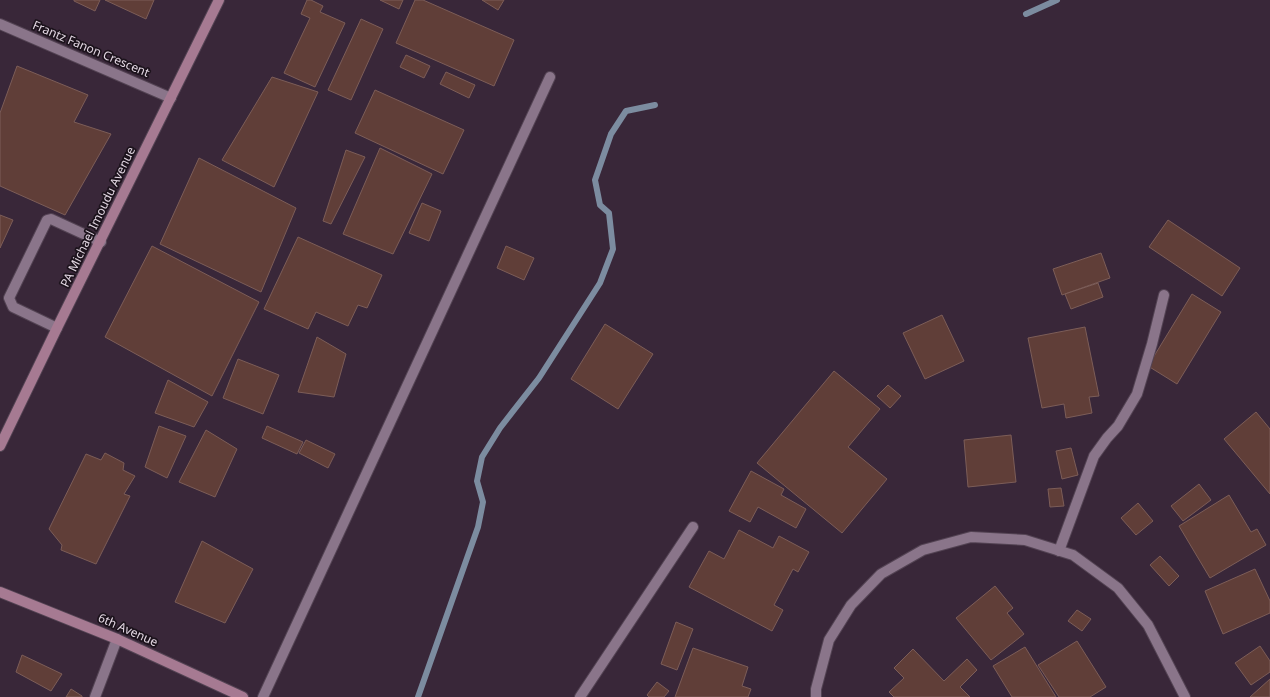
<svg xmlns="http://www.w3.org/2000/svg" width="1270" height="697" font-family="'Noto Sans',sans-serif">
<rect width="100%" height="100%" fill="#392739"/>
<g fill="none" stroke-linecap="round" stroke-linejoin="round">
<g stroke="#7c8ca0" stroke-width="6">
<polyline points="1026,14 1057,0"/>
<polyline points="418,697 478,527 483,502 477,481 482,457 500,428 539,378 600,283 613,249 609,213 600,205 595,180 611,134 626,111 655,105"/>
</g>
</g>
<g fill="#603e38" stroke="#7c5d58">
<polygon points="74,0 100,0 95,11 74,1"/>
<polygon points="105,0 154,0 146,19"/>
<polygon points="307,0 311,0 323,6 320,12 345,23 315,87 284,73 310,18 301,14"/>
<polygon points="380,0 403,0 399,9"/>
<polygon points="415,0 423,0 514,40 494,86 396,43"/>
<polygon points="482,0 504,0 498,10"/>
<polygon points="361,19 383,29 351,100 328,90"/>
<polygon points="406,55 430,66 424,78 400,67"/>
<polygon points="17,66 88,95 74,122 111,134 65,215 0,186 0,113"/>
<polygon points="446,72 475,85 469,98 440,84"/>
<polygon points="272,77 318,92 274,187 222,160"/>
<polygon points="375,90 464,130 443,174 355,133"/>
<polygon points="380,148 432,174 393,254 343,234"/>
<polygon points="346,150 365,157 331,224 323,221"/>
<polygon points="199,158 296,208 261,292 160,244"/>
<polygon points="422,203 441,211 429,241 409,233"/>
<polygon points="0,215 13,220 0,248"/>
<polygon points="1168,220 1240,268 1222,296 1149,247"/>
<polygon points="298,237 382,275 367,308 358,305 348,326 316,312 308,329 264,309"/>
<polygon points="152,246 259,302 212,396 105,337"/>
<polygon points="506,246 534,258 524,280 497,268"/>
<polygon points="1101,253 1110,278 1062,295 1053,269"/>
<polygon points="1098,283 1103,297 1071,309 1065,294"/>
<polygon points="1192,294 1221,312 1177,384 1148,366"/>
<polygon points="942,315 964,361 925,379 903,333"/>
<polygon points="605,324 653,354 618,409 571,379"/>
<polygon points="1085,327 1099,396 1089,397 1092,413 1066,418 1064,404 1042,408 1028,338"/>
<polygon points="317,337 346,354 334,397 298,392"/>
<polygon points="238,359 279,375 263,414 223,398"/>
<polygon points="834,371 880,409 848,447 887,479 842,533 757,463"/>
<polygon points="168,380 208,402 194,427 155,413"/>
<polygon points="888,385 901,396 890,408 877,396"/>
<polygon points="1256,412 1270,429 1270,494 1224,439"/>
<polygon points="159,426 186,436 167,478 145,467"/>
<polygon points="267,426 303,442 297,454 262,438"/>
<polygon points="206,430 237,449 215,497 179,482"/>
<polygon points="1011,435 1016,482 968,487 964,440"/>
<polygon points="306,440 335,454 328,468 299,453"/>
<polygon points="1071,448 1078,475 1062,479 1056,451"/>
<polygon points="105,453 124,463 123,470 135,476 124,494 130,496 96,564 61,550 62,545 49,529 86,454 101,460"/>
<polygon points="751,471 784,489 781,495 806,509 796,528 758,507 750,522 729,511"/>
<polygon points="1199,484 1211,500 1183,521 1171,506"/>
<polygon points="1061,488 1064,506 1050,507 1048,489"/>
<polygon points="1229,495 1251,532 1257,529 1266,545 1210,578 1179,526"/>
<polygon points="1138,503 1153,521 1136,535 1121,518"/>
<polygon points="739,530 773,548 779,536 809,552 798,572 793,569 774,605 783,610 772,631 689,587 709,551 724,559"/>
<polygon points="202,541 253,569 225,623 175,602"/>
<polygon points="1160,556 1179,576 1169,586 1150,565"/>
<polygon points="1255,569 1270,601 1270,613 1223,634 1205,591"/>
<polygon points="995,586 1013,608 1007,613 1024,634 991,660 956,618"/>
<polygon points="1077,610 1091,619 1082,631 1068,621"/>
<polygon points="676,622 693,629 677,670 661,664"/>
<polygon points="1077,641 1106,687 1090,697 1059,697 1038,665"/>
<polygon points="1260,646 1270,661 1270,672 1251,685 1235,663"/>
<polygon points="1025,647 1056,697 1012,697 993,666"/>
<polygon points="693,648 748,667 742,686 751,689 748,697 675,697"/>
<polygon points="913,649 944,681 967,659 977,670 960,687 970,697 894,697 889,692 904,678 894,668"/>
<polygon points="22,655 62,674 51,691 16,672"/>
<polygon points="1270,679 1270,697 1250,697"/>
<polygon points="657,682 669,691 664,697 649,697 647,695"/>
<polygon points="71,689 82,696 82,697 66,697"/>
</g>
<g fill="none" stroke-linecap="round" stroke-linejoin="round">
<defs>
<g id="lane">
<polyline points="57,328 13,307 9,298 47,220 51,219 101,242"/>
<polyline points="1059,551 1094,456 1107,438 1118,426 1137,394 1152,344 1164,295"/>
<polyline points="95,697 117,639"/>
<polyline points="580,697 693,527"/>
</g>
<g id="street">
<polyline points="0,24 171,98"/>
<polyline points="263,697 550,77"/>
<polyline points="816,697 816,689 829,640 851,605 881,574 923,550 971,537 1025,540 1073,555 1118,588 1148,625 1185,697"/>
</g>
<g id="secondary">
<polyline points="0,446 57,328 219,0"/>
<polyline points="0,592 117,639 243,697"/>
</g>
</defs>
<use href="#lane" stroke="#534353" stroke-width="12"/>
<use href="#street" stroke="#534353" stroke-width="12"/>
<use href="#secondary" stroke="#534353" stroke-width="12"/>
<use href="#lane" stroke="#8a758a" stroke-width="10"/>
<use href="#street" stroke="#8a758a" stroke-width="10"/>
<use href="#secondary" stroke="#a67a92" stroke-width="10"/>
</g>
<g text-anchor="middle" stroke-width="3.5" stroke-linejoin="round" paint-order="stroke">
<g font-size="12" fill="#e4d8e4" stroke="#1c131c">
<text transform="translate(91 49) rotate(23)" y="4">Frantz Fanon Crescent</text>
<text transform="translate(98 217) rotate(-64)" y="4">PA Michael Imoudu Avenue</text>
<text transform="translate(128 630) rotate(24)" y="4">6th Avenue</text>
</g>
</g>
</svg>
